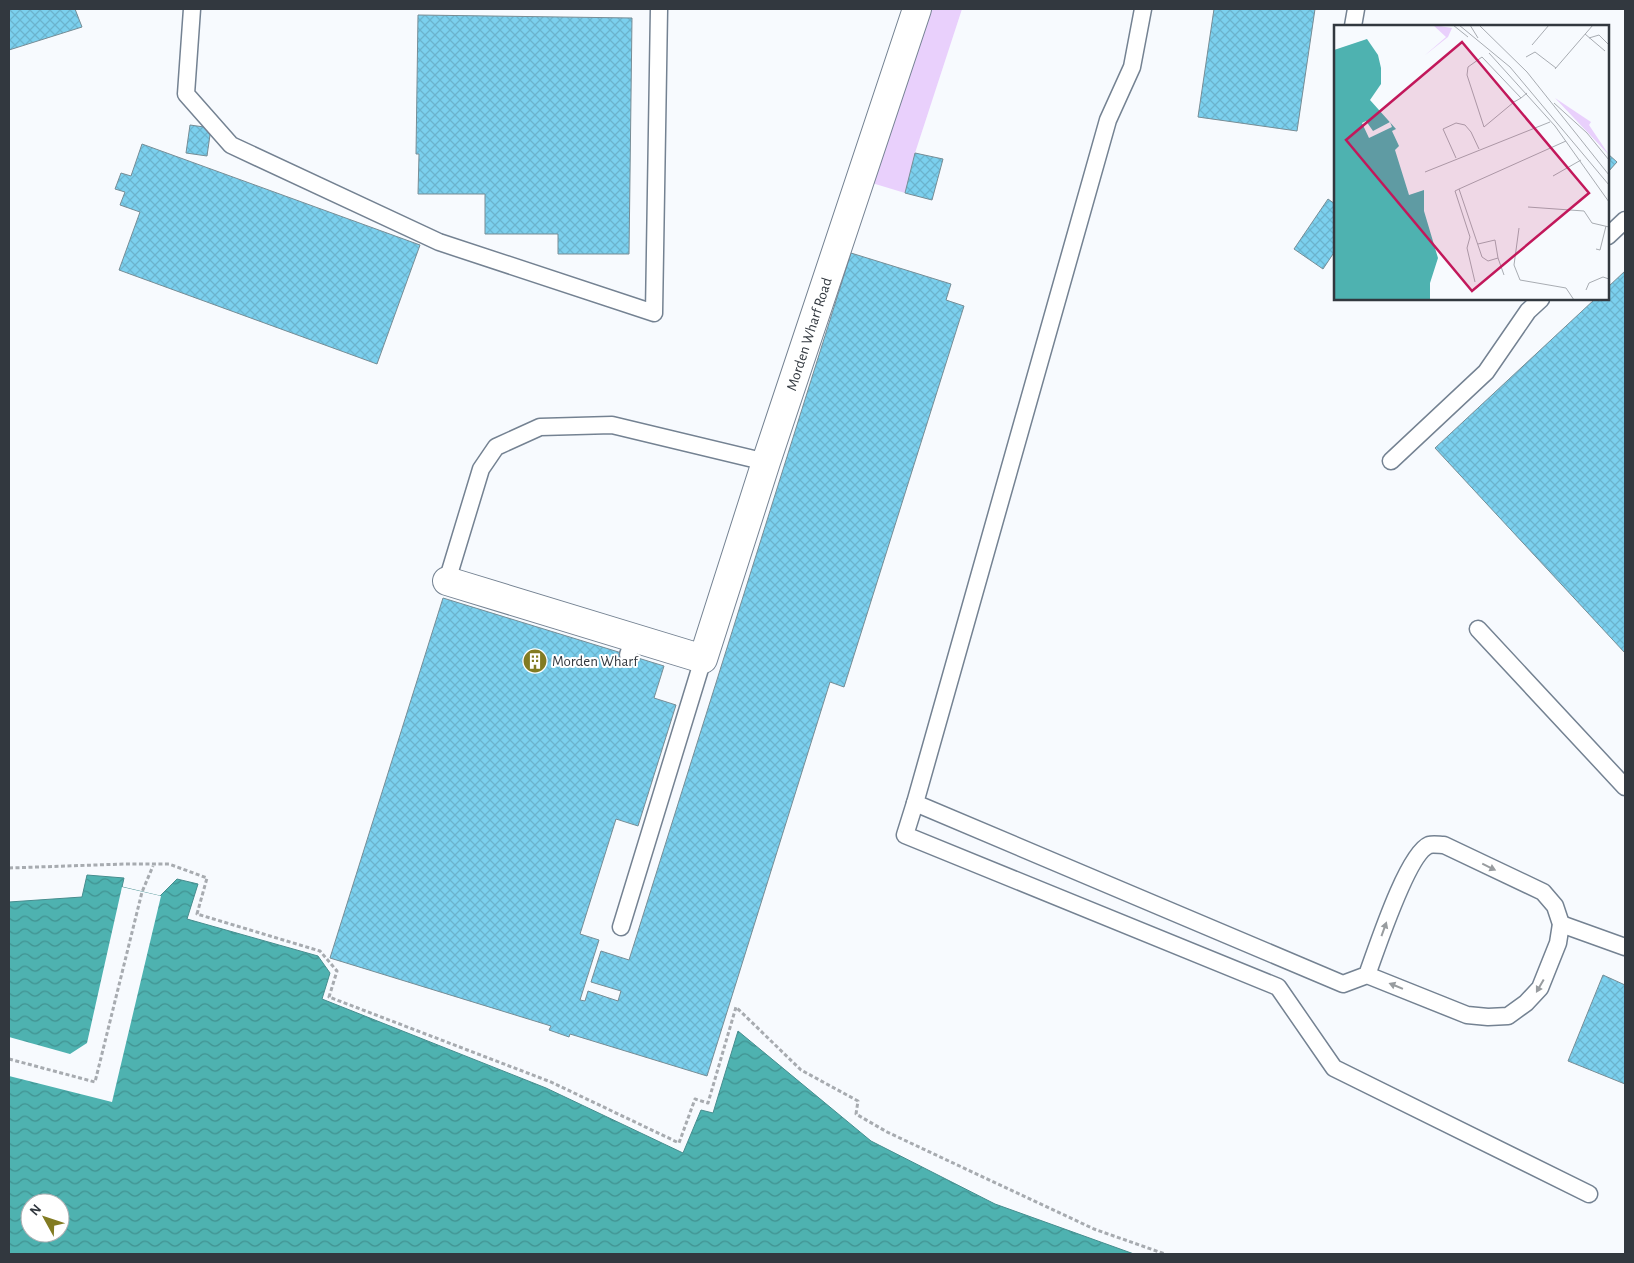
<svg xmlns="http://www.w3.org/2000/svg" width="1634" height="1263" font-family="'Alegreya Sans',sans-serif">
<defs>
<pattern id="water-waves" width="16" height="10" patternUnits="userSpaceOnUse" patternTransform="scale(1.25)"><rect width="16" height="10" fill="#4eb2b0"/><path d="M0 5q4-4 8 0t8 0" fill="none" stroke="#419291"/></pattern>
<pattern id="building-cross-hatch" width="8" height="8" patternUnits="userSpaceOnUse" patternTransform="scale(1.25)"><rect width="8" height="8" fill="#7bd0ee"/><path d="M0 0l8 8M0 8l8-8" fill="none" stroke="#6bb3cd"/></pattern>
</defs>
<rect width="100%" height="100%" fill="#f7fafe"/>
<polygon fill="#e9d0fc" points="929,9 962,9 915,153 905,193 872,183"/>
<path fill="url(#water-waves)" stroke="#468d8e" fill-rule="evenodd" d="M87,875l37,3 -2,9 38,9 17,-17 21,5 -11,35 131,37 12,17 -8,26 224,89 137,65 18,-43 12,3 25,-82 133,110 124,63 139,50h-1125v-352l73,-5zM30,1203h30v30h-30z"/>
<polygon fill="#f7fafe" points="122,887 161,896 112,1102 9,1076 9,1037 70,1054 87,1043"/>
<g fill="url(#building-cross-hatch)" stroke="#768d96">
<polygon points="9,9 75,9 82,27 9,50"/>
<polygon points="1214,9 1315,9 1297,131 1198,117"/>
<polygon points="418,15 632,18 629,254 558,254 558,234 485,234 485,194 418,194 419,154 416,154"/>
<polygon points="190,125 211,128 207,156 186,153"/>
<polygon points="142,144 420,245 377,364 119,270 140,212 120,205 125,192 115,189 121,173 131,176"/>
<polygon points="915,153 943,159 932,200 905,193"/>
<polygon points="1608,154 1617,162 1608,172"/>
<polygon points="1328,199 1335,204 1335,251 1323,269 1294,249"/>
<polygon points="851,253 951,284 946,300 964,306 844,687 830,682 707,1076 570,1034 569,1037 549,1030 551,1026 330,958 443,598 664,666 654,698 676,705 638,826 616,819 580,934 599,940 580,1000 585,1001 588,991 618,1001 621,991 591,982 601,951 629,960"/>
<polygon points="1625,271 1625,653 1435,448 1595,299 1608,299 1608,287"/>
<polygon points="1603,975 1625,985 1625,1084 1568,1061"/>
</g>
<g fill="none" stroke-linecap="round" stroke-linejoin="round">
<defs>
<g id="service">
<polyline points="192,9 186,94 231,145 439,242 654,313 659,9"/>
<path d="M1143,9l-11,58 -24,53 -193,683 428,181 24,-9 100,40 21,2 20,-1 18,-13 14,-15 18,-45 3,-19 -6,-18 -12,-14 -99,-47c-4,0 -11,-1 -15,0 -22,9 -53,106 -62,130"/>
<polyline points="1353,26 1356,9"/>
<polyline points="1608,236 1625,220"/>
<polyline points="1391,461 1486,372 1528,311 1541,299"/>
<polyline points="447,581 481,469 496,447 540,427 612,425 766,462"/>
<polyline points="1478,629 1625,787"/>
<polyline points="628,655 634,638"/>
<polyline points="915,803 905,835 1278,987 1334,1068 1589,1194"/>
<polyline points="1561,924 1625,947"/>
<polyline points="621,927 703,659"/>
</g>
<polyline id="minor" points="447,581 703,659 766,462 917,9"/>
</defs>
<use href="#service" stroke="#748292" stroke-width="19"/>
<use href="#minor" stroke="#748292" stroke-width="30"/>
<g stroke="#a7abb0" stroke-width="3" stroke-dasharray="4 2.5" stroke-linecap="butt">
<polyline points="9,868 124,864 169,864 207,878 197,914 320,951 337,971 329,997 551,1082 679,1143 695,1099 708,1103 736,1007 801,1070 858,1101 856,1114 887,1132 1094,1229 1165,1254"/>
<polyline points="9,1059 95,1082 142,892 153,866"/>
</g>
<use href="#service" stroke="#fff" stroke-width="16"/>
<use href="#minor" stroke="#fff" stroke-width="28"/>
</g>
<defs><path id="oneway-solid" d="M-6-.8H1V-3.2L6.5 0L1 3.2V.8H-6Z" transform="scale(1.25)"/></defs>
<g fill="#989c9f">
<use href="#oneway-solid" transform="translate(1489 867) rotate(26)"/>
<use href="#oneway-solid" transform="translate(1384 929) rotate(-70)"/>
<use href="#oneway-solid" transform="translate(1396 986) rotate(-158)"/>
<use href="#oneway-solid" transform="translate(1540 986) rotate(120)"/>
</g>
<defs>
<symbol id="building-disc" viewBox="-11 -11 22 22"><circle r="9.5" fill="#827b22" stroke="#fff"/><path d="M-4-6H4V6H1V3H-1V6H-4ZM-2.5-4.3h1.7v1.8h-1.7ZM.8-4.3h1.7v1.8H.8ZM-2.5-1h1.7V.8h-1.7ZM.8-1h1.7V.8H.8Z" fill="#fff"/></symbol>
</defs>
<g fill-rule="evenodd">
<use href="#building-disc" x="521" y="647" width="28" height="28"/>
</g>
<g text-anchor="middle" stroke-width="4" stroke-linejoin="round" paint-order="stroke">
<g font-size="15" fill="#32383f" stroke="#fff">
<text transform="translate(809 334) rotate(-72)" y="5">Morden Wharf Road</text>
</g>
<g font-size="15" fill="#32383f" stroke="#fff" text-anchor="start">
<text x="552" y="666">Morden Wharf</text>
</g>
</g>
<g transform="translate(1334 25)">
<rect width="275" height="275" fill="#f7fafe"/>
<path d="M99,0l19,3 -4,9 -24,19 22,-19zM221,73l36,24 -2,3 20,30z" fill="#e9d0fc"/>
<path d="M33,14l11,16 3,13v16l-11,16 26,29 -4,2 7,15 -4,4 14,45 15,-5v21l14,47 -8,25v17h-96v-250z" fill="#4eb2b0"/>
<path d="M32,96l7,10 17,-9 2,5 -23,11 -7,-15z" fill="#f7fafe"/>
<path fill="none" stroke="#a8acb2" stroke-width="1" d="M119,0l15,12M125,0l51,42 99,118M136,0l8,13M145,0l48,47 82,103M251,9l20,17M255,13l10,-3 10,10M198,20l17,-20M155,28l66,73 54,76M192,32l9,-5 21,16M221,44l38,-44M161,57l19,20M187,73l-39,-41 -14,10 -1,8 17,52 30,-25 7,-4 6,-5M220,78l33,30 22,27M122,133l-13,-29 13,-6 9,2 6,7 8,17M91,147l125,-50M219,151l28,-16M125,164l-4,2 15,46 -3,11 8,34M194,182l56,4 8,12 17,4M185,203l-5,37 6,15 46,8 8,12M144,219l17,-4 3,18 -10,3 -6,-4 -23,-68 107,-48M262,224l4,1 6,-24M164,233l6,17M252,265l3,-7 14,-6 6,2"/>
<path fill="#c2185b" fill-opacity="0.15" stroke="#c2185b" stroke-width="2.5" d="M128,17l127,151 -117,98 -126,-151z"/>
<rect width="275" height="275" fill="none" stroke="#32383f" stroke-width="2.5"/>
</g>
<rect width="1634" height="1263" fill="none" stroke="#32383f" stroke-width="20"/>
<g transform="translate(45 1218) rotate(310)"><circle r="24" fill="#ffffff" stroke="#adafb2"/>
<path d="M0-4L9 19L0 12L-9 19Z" fill="#827b22"/>
<text y="-8" font-size="14" font-weight="bold" text-anchor="middle" fill="#32383f">N</text>
</g>
</svg>
